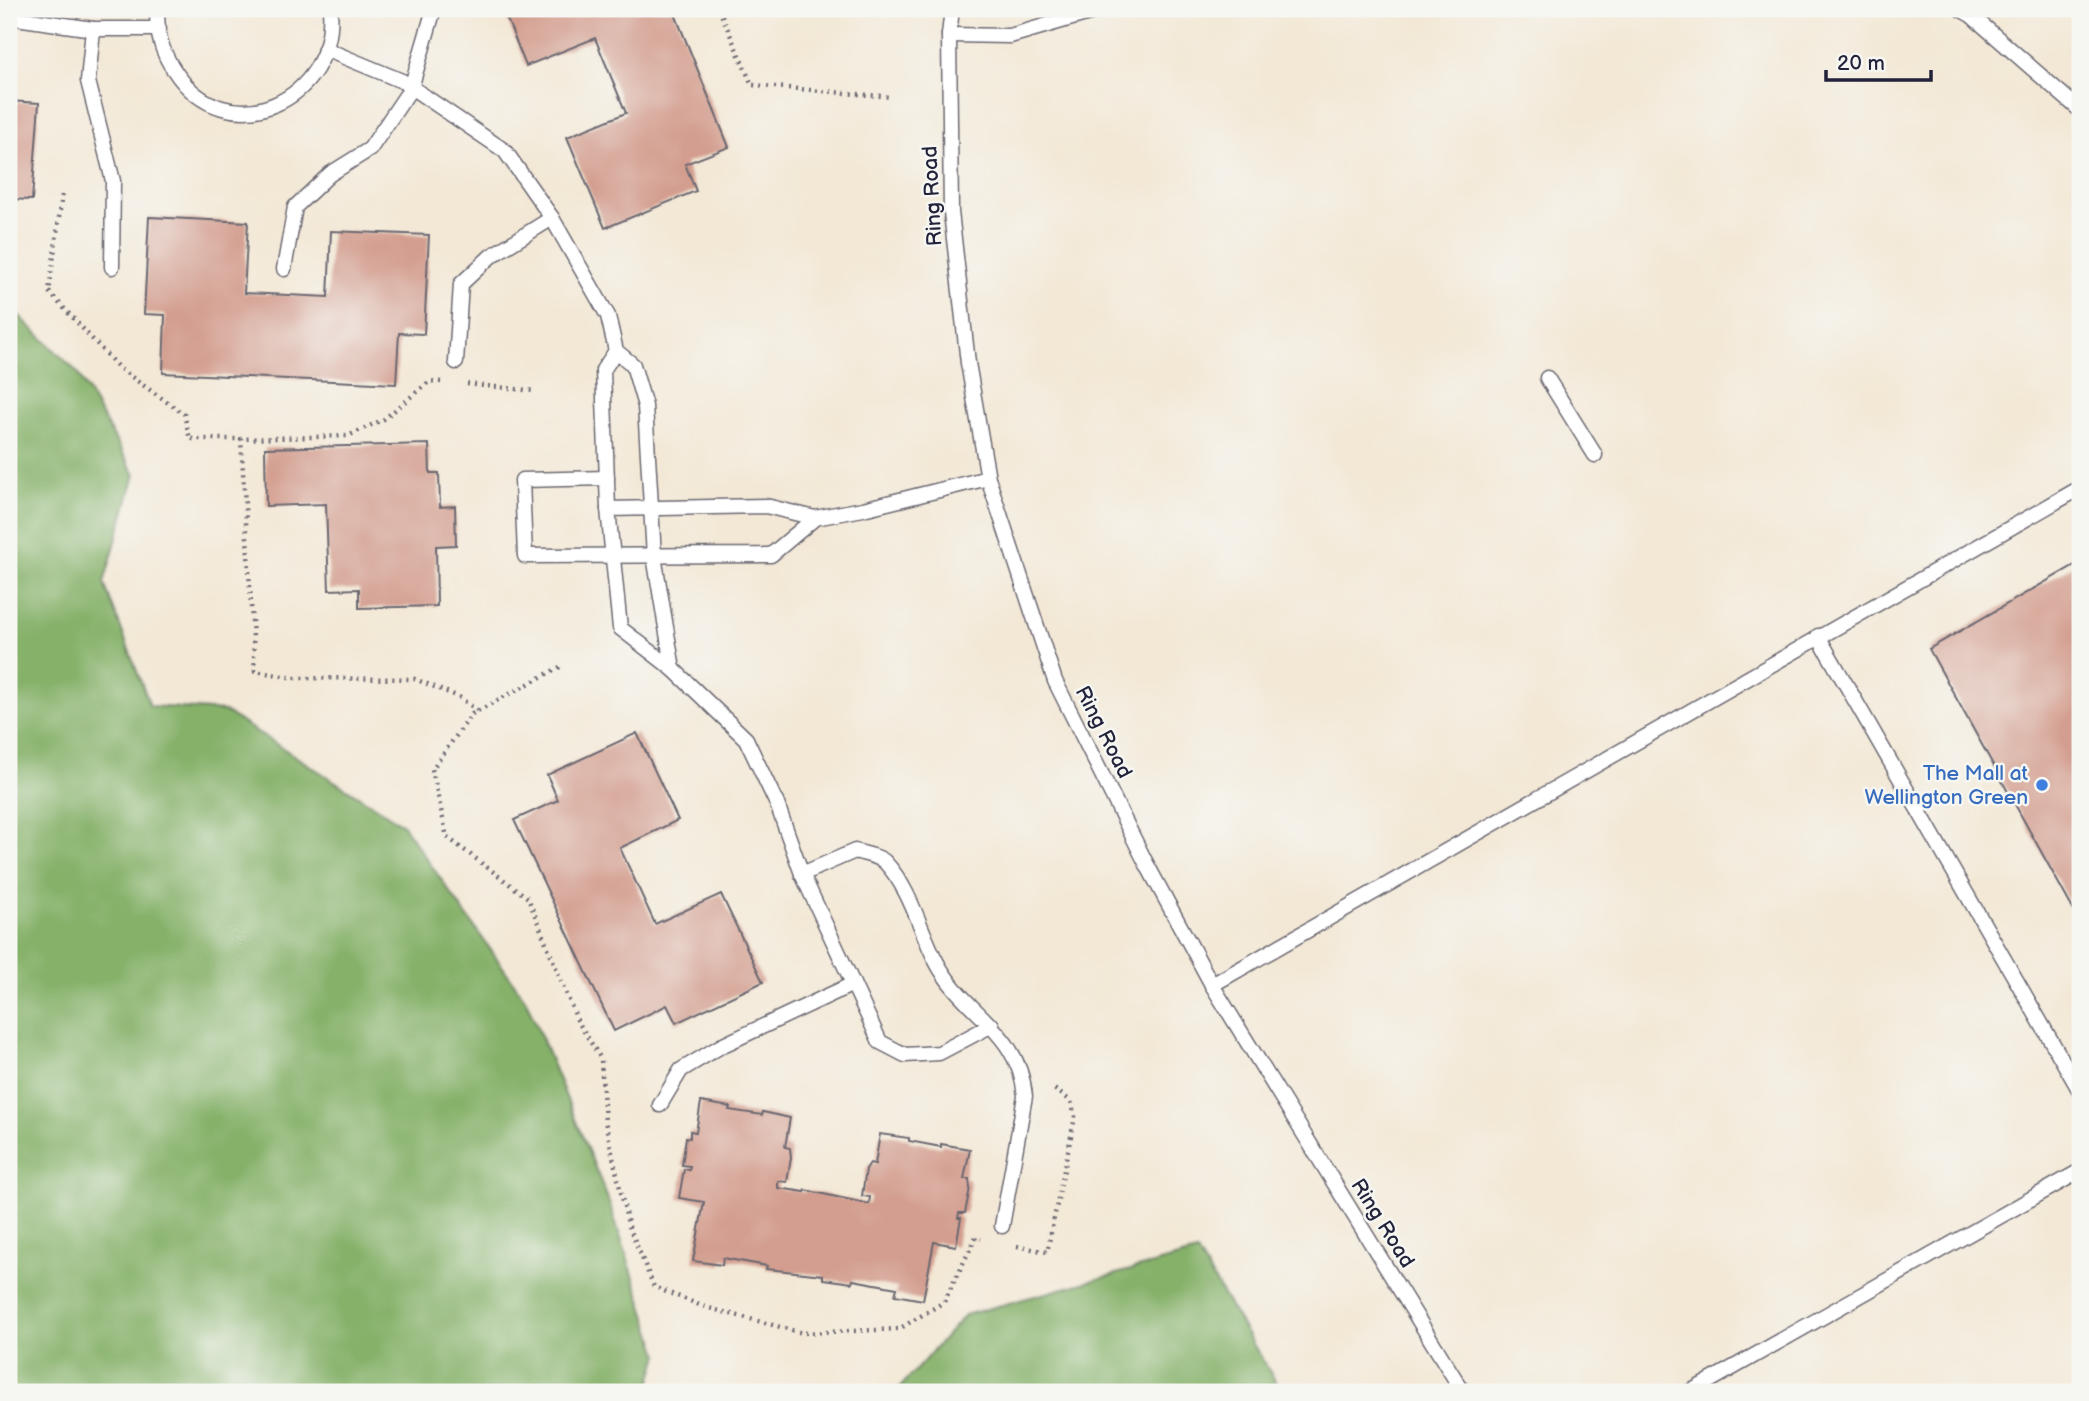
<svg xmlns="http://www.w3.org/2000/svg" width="2089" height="1401" font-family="'Balsamiq Sans',sans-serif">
<rect width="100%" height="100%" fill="#f6f6f2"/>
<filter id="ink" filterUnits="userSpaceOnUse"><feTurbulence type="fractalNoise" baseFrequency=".0143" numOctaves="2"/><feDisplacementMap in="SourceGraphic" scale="14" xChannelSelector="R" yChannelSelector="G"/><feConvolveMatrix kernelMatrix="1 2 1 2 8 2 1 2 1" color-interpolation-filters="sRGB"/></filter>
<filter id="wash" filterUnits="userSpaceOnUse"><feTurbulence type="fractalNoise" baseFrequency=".00686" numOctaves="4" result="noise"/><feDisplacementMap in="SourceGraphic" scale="28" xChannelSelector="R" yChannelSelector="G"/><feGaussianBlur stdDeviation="1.57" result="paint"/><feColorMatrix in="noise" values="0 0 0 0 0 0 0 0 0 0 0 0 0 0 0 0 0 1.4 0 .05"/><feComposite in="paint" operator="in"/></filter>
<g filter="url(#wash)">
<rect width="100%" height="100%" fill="#f3e8d6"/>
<g fill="#85b169" stroke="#546a52" stroke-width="2">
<polygon points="9,306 77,372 135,475 104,583 150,706 224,711 402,824 526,1000 608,1199 659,1354 648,1392 9,1392"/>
<polygon points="1197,1252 1282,1392 896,1392 965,1315"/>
</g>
<g id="blocks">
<g fill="#d39e8f">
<polygon points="503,9 673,9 729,147 685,164 696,191 605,228 567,137 626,113 595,38 526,66"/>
<polygon points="9,101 39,103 32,200 9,199"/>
<polygon points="149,217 248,222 244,293 328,297 331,231 429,235 424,334 399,333 396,384 163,373 165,315 144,314"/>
<polygon points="429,444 430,473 439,473 440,507 455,506 456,545 436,546 437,606 359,608 359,589 329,590 326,504 266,506 265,448"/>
<polygon points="2080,562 2080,922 1929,649"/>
<polygon points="637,733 678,820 620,848 655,924 721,894 763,982 676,1023 667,1005 614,1031 514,820 558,800 547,775"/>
<polygon points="701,1102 730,1107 729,1110 762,1115 763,1112 790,1118 785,1147 790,1148 791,1158 787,1182 778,1181 778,1188 805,1192 805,1190 869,1204 870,1197 862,1196 866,1169 870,1163 875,1164 880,1134 909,1138 909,1141 941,1147 941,1144 970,1149 964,1179 969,1179 970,1188 965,1213 959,1213 958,1218 961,1218 956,1246 934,1242 923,1300 895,1295 897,1288 853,1280 852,1283 823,1279 823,1275 766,1269 767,1266 723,1258 722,1265 693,1261 704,1202 679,1198 684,1169 689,1170 690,1166 682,1165 686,1137 690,1138 690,1131 696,1132"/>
</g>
</g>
</g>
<g filter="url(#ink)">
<use href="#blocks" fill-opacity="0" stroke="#6b6771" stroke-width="2"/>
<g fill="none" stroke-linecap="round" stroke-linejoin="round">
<defs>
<g id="service">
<path d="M158,9c-3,20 4,44 16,61 53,82 164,30 156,-61"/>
<polyline points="952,9 949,35 951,212 968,363 988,478 1055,681 1145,861 1212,985 1463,1392"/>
<polyline points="1960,9 1971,15 2080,110"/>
<polyline points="9,17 93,29 159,29"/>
<polyline points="93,29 88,81 113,181 112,267"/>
<polyline points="949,35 1010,36 1103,9"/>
<polyline points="325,49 402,81 505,151 552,218 608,316 616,351 633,365 645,406 654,556 673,669"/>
<polyline points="284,269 295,207 330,174 370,149 411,88 434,9"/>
<polyline points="616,351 603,370 608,509 620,628 673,669 746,739 777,804 802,874 880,1042 905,1055 939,1053 992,1025"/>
<polyline points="456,362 461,284 491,256 552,218"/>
<polyline points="1547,378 1595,455"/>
<polyline points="607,478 522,480 525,556 771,555 815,518"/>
<polyline points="608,509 766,506 815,518 863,509 988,478"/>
<polyline points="1818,636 2080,1091"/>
<path d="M802,874l53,-23c9,3 24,5 30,11 26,28 34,66 51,99 27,53 83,68 89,135l-23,130"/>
<polyline points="1212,985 2080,488"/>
<polyline points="660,1105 681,1070 721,1046 853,984"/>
<polyline points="1690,1392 2080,1171"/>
</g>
</defs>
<use href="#service" stroke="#6b6771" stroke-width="17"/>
<g stroke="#6b6771" stroke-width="4.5" stroke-dasharray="2 5" stroke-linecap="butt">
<polyline points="719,9 752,85 892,97"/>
<polyline points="62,195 49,292 119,368 184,414 190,439 241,439"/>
<polyline points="441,382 430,381 384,419 348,436 241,439 255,671 294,678 415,679 459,697 478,711"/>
<polyline points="467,384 535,391"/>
<polyline points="560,667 472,714 432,769 447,837 528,898 577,1020 601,1059 605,1121 628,1224 654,1287 705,1307 803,1333 899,1329 944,1302 976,1237 981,1239"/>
<polyline points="1017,1246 1047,1252 1075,1117 1071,1101 1054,1089"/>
</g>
<use href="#service" stroke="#fff" stroke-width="14"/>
</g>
</g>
<circle fill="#3f7fe0" stroke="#f6f6f2" stroke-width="2.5" cx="2042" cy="785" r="7"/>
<g text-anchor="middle" stroke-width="5" stroke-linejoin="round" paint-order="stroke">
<g font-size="21" fill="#22223b" stroke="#f6f6f2">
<text transform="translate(932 196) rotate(-93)" y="7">Ring Road</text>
<text transform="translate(1104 732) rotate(63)" y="7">Ring Road</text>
<text transform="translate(1383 1223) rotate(58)" y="7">Ring Road</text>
</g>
<g font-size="21" fill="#366cbe" stroke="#f6f6f2" text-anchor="end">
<text x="2028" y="780">The Mall at<tspan x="2028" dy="24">Wellington Green</tspan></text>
</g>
</g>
<rect width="2089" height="1401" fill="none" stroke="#f6f6f2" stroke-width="35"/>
<path d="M1826 70v10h105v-10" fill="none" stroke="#22223b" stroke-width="3.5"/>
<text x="1837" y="70" font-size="21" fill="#22223b" stroke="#f6f6f2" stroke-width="5" paint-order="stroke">20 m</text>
</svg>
